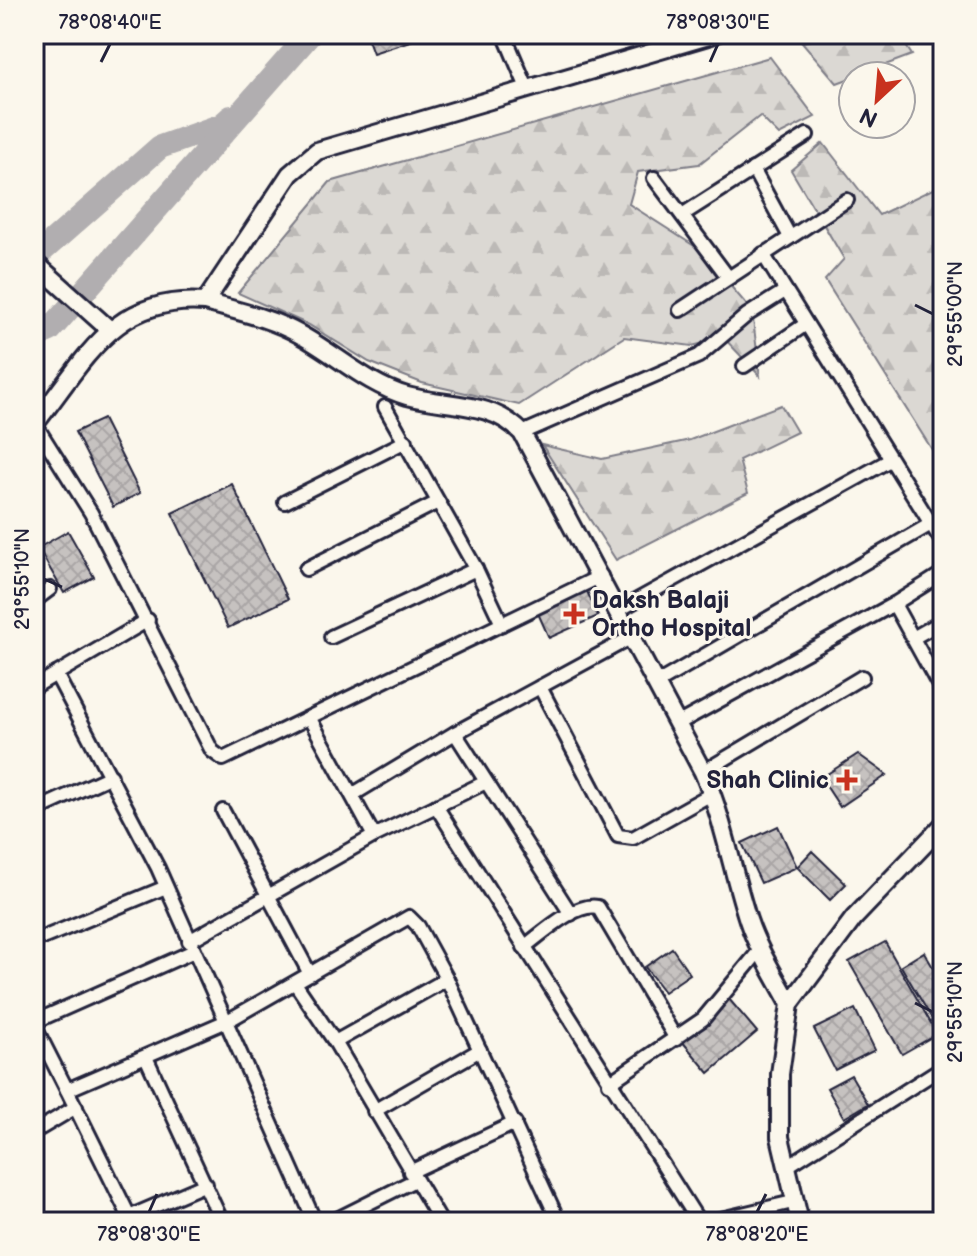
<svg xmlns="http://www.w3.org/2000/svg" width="977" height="1256" font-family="'Balsamiq Sans',sans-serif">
<defs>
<pattern id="forest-firs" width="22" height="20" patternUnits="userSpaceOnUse" patternTransform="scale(2)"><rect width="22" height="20" fill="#dbd8d3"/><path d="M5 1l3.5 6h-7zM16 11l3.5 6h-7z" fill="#bcb9b6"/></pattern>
<pattern id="building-cross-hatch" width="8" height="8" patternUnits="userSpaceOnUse" patternTransform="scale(2)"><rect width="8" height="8" fill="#c6c2c0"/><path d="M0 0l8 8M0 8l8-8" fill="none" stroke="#aaa6a6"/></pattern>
</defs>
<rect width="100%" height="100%" fill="#fbf7ec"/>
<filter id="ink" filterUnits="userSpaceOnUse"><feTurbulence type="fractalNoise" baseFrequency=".0125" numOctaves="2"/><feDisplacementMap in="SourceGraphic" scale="16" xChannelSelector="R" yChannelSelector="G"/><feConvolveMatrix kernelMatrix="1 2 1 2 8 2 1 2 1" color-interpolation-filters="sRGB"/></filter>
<g filter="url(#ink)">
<g fill="url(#forest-firs)" stroke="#7e7d87" stroke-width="2">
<polygon points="840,34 898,34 912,55 837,83 802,42"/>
<polygon points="770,57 815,117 779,135 760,116 699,164 638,172 629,204 699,249 752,311 760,376 724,338 692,346 624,337 519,405 422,383 369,362 309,325 238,293 330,182"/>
<polygon points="823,143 879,215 943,184 943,467 825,280 844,259 791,170"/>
<polygon points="781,405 797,432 739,460 748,493 616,560 542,445 602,459 690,440"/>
</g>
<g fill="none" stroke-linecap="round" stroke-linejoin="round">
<g stroke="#b1aeb0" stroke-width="24">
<polyline points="34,258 160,147 222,125 231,117"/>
<polyline points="34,337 50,330 310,34"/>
</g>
</g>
<g fill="url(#building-cross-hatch)" stroke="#22223b" stroke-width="2">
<polygon points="366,34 418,34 419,38 373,53"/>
<polygon points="103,419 140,493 113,507 75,432"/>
<polygon points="232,484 288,599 228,628 172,513"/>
<polygon points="68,531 94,577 64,593 38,548"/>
<polygon points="586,589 598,616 549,638 537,611"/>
<polygon points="858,754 887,775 840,807 821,778"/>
<polygon points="778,826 797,867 761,883 742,843"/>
<polygon points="812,851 846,884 830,900 797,867"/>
<polygon points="885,942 937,1034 902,1054 849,962"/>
<polygon points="672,948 690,974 664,992 645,967"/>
<polygon points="924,952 943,984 943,1029 939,1031 901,966"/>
<polygon points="729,999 757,1032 709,1073 681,1040"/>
<polygon points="855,1009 875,1050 835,1070 814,1029"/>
<polygon points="851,1075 868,1104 844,1118 827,1088"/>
</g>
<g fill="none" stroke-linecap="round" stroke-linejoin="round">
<defs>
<g id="street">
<polyline points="504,34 527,88"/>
<polyline points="753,169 790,237"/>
<polyline points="654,178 728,277"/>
<polyline points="682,215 807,135"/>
<polyline points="763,254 943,543"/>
<polyline points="680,310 847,200"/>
<polyline points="744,366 806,324"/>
<polyline points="385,407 476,569 502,624"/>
<polyline points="35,424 91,513 212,751 223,759 601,576"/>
<polyline points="522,433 699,356 747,315 785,291"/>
<polyline points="285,502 406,441"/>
<polyline points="306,569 438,502"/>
<polyline points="943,573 894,604 943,693"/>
<polyline points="34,601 50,589"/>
<polyline points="619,610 890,460"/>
<polyline points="331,637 476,569"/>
<polyline points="913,638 943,621"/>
<polyline points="56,674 158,868 315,1222"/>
<polyline points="657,683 943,517"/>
<polyline points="34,687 148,620"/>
<polyline points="540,687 618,836 633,838 713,793"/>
<polyline points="310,719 374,836"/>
<polyline points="677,724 894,604"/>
<polyline points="455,733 571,914"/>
<polyline points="703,772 862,677"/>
<polyline points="352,795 455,733 632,637"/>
<polyline points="436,806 699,1222"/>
<polyline points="34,811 111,776"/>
<polyline points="223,811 310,974"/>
<polyline points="34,938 45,937 166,887"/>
<polyline points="189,941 374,836 486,782"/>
<path d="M524,947c18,-13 51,-45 74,-40l78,132"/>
<polyline points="295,983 335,1042 441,1222"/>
<polyline points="34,1022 194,951"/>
<polyline points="34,1025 67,1090 229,1020 409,917 418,926 447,979 559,1222"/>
<polyline points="335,1042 447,979"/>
<polyline points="146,1057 222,1222"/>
<polyline points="609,1083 703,1019 760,950"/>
<polyline points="67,1090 132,1222"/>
<polyline points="374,1111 480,1050"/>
<polyline points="34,1132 76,1107"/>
<polyline points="786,1167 943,1067"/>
<polyline points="410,1172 515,1123"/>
<polyline points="129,1217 206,1184"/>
<polyline points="331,1222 415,1180"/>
<polyline points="708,1222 793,1202"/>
</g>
<g id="secondary">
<polyline points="34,262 110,330"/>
<path d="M205,302c32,9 66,16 94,32 37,20 67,50 108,62 40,11 84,4 115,37l181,339c21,48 29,99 45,148 10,30 27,56 42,84"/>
<path d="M34,425c51,-64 79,-130 171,-123l85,-128 27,-23 398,-117"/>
<polyline points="800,1222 780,1137 780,1074 790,1004 854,918 943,825"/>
</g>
</defs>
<use href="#street" stroke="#22223b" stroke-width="18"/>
<use href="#secondary" stroke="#22223b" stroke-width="22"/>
<use href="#street" stroke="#fbf7ec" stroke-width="12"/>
<use href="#secondary" stroke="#fbf7ec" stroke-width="16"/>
</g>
</g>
<path fill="none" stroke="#22223b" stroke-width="3" d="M101,62l9,-18M710,62l8,-18M915,305l18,9M44,579l18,8M915,1003l18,9M149,1212l8,-18M757,1212l9,-18"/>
<g fill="#c8321e" stroke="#fbf7ec" stroke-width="3">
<path d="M570 602h8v8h8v8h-8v8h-8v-8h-8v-8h8z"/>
<path d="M843 768h8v8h8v8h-8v8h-8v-8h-8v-8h8z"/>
</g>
<g text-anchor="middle" stroke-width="6" stroke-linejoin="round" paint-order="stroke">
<g font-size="24" font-weight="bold" fill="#22223b" stroke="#fbf7ec" text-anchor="start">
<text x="592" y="608">Daksh Balaji<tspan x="592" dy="28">Ortho Hospital</tspan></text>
<text x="829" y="788" text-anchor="end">Shah Clinic</text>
</g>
</g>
<rect width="977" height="1256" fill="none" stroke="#fbf7ec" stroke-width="88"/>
<g transform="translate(877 100) rotate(206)"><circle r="38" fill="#fbf7ec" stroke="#a4a2a5" stroke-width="2"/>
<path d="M0-6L14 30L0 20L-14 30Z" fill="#c8321e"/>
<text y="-12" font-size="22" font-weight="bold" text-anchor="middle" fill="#22223b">N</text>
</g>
<rect x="44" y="44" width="889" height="1168" fill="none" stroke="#22223b" stroke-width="3"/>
<g font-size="20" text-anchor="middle" fill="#22223b">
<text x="110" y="29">78°08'40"E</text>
<text x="718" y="29">78°08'30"E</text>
<text transform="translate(955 314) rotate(-90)" y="7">29°55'00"N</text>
<text transform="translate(22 579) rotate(-90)" y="7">29°55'10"N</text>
<text transform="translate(955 1012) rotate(-90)" y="7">29°55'10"N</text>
<text x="149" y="1241">78°08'30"E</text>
<text x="757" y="1241">78°08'20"E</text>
</g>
</svg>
